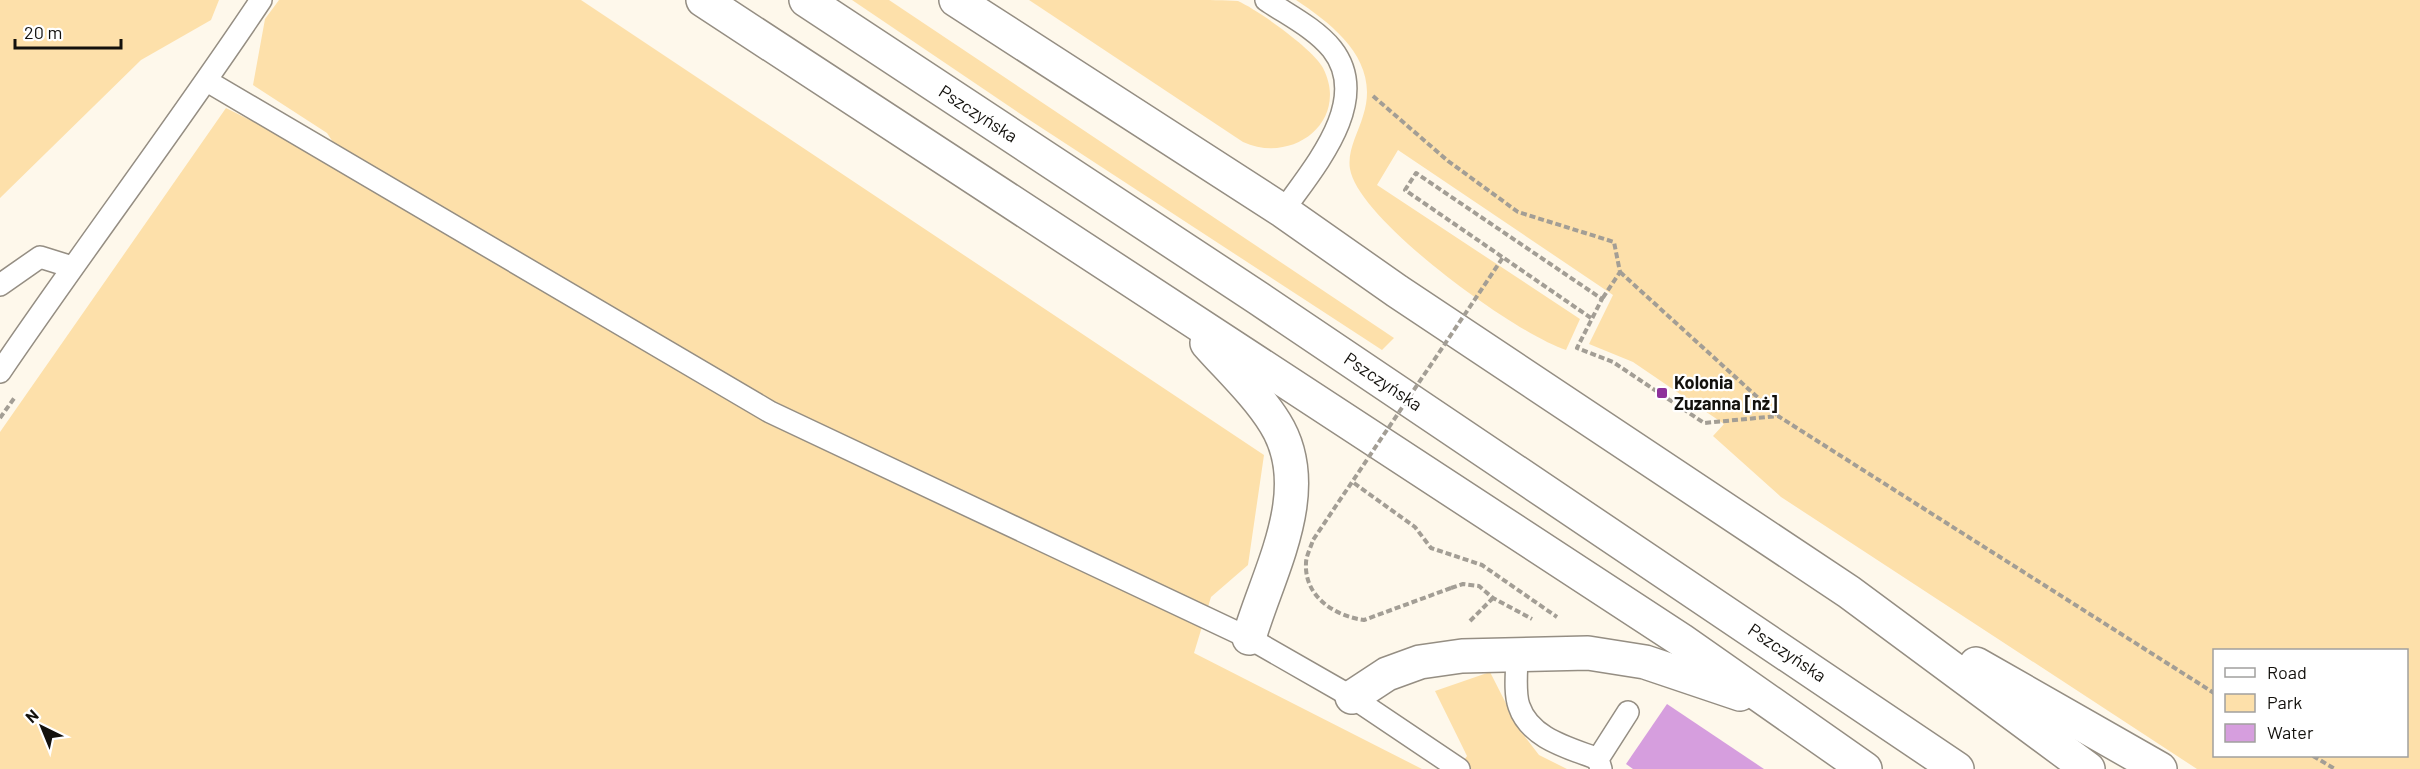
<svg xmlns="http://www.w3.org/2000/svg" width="2420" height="769" font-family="Barlow,sans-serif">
<rect width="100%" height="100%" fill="#fef8eb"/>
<g fill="#fde0aa" fill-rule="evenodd">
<polygon points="0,0 219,0 211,20 141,60 0,198"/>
<polygon points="279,0 581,0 1264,455 1248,565 1211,597 1194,653 1422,769 0,769 0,432 226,108 352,171 327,133 253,85 265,19"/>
<polygon points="852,0 889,0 1394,338 1382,350 1028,119"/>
<path d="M1029,0c54,0 109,0 164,0 12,0 34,0 45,1 20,9 75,48 85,67 27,53 -30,97 -80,74z"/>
<path d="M1296,0h1124v769h-223l-416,-272 -68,-61 11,-12 -91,-62 -44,-18 24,-49 -215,-145 -21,35 203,134 -14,31c-50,-16 -207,-129 -216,-181 -3,-18 8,-36 13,-53 18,-54 -28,-90 -67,-116zM2214,650h192v106h-192z"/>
<polygon points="1490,672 1519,729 1539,755 1567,769 1458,769 1467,756 1435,691"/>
</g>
<polygon fill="#d69ede" points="1667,704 1764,769 1633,769 1626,764"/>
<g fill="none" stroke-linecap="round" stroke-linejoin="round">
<defs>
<g id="service">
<path d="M1266,0c22,15 49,28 66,49 41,52 -19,119 -49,162"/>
<polyline points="207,81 770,412 1249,638 1352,697 1459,769"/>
<polyline points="0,285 40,257 72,267"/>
<path d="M0,372c85,-125 177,-246 261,-372"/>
<path d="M1517,655c0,15 -3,37 2,51 11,33 51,42 79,53"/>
<polyline points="1601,769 1598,759 1628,712"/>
</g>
<g id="primary">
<polyline points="703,0 1681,640 1865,769"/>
<polyline points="806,0 1258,298 1957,769"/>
<polyline points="956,0 1283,211 1397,291 1849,592 2088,769"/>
<path d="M1207,343c22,25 50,51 68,80 42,67 -7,149 -26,215"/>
<polyline points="1976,664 2160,769"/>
<polyline points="1352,697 1387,674 1420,662 1462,656 1588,653 1645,662 1740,694"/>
</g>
</defs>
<use href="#service" stroke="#958e83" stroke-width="24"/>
<use href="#primary" stroke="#958e83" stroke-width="36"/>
<g stroke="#a39e95" stroke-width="4" stroke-dasharray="6 3" stroke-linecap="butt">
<polyline points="1373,96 1448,161 1518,212 1614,242 1620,272 1602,299"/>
<polyline points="1620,272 1777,415"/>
<polyline points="1591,318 1405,190 1416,173 1602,299 1577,348 1613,362 1704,423 1778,416 2214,693"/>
<polyline points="0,418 15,397"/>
<polyline points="1354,483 1415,527 1431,548 1482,565 1557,617"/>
<polyline points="1451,588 1463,584 1479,586 1493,598 1532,619"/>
<polyline points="1470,621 1493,598"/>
<polyline points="2313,756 2335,769"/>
</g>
<use href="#service" stroke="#fff" stroke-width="21"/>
<use href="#primary" stroke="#fff" stroke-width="33"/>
<path stroke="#a39e95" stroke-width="4" stroke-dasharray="6 3" stroke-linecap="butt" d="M1451,588l-87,32c-30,-4 -60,-24 -58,-57 0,-7 5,-16 7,-23l191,-284"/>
</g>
<rect fill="#8e319b" stroke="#fff" stroke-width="2" x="1656" y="387" width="12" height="12" rx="3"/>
<g text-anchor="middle" stroke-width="4.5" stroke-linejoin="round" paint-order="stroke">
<g font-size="18" fill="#13110d" stroke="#fff">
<text transform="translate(978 114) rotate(33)" y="6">Pszczyńska</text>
<text transform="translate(1383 382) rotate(34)" y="6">Pszczyńska</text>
<text transform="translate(1787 653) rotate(34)" y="6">Pszczyńska</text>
</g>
<g font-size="18" font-weight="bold" fill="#13110d" stroke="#fff" text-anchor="start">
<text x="1674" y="389">Kolonia<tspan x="1674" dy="21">Zuzanna [nż]</tspan></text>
</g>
</g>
<rect x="2213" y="649" width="195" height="108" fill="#ffffff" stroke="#a1a09e" stroke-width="1.5"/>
<rect x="2225" y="668" width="30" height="9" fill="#ffffff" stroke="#a1a09e" stroke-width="1.5"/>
<text x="2267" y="679" font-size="18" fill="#13110d">Road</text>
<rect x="2225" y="694" width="30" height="18" fill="#fde0aa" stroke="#a1a09e" stroke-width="1.5"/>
<text x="2267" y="709" font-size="18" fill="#13110d">Park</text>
<rect x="2225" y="724" width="30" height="18" fill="#d69ede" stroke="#a1a09e" stroke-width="1.5"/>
<text x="2267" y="739" font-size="18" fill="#13110d">Water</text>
<g transform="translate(42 727) rotate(317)" stroke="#ffffff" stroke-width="4.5" paint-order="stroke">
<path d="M0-4.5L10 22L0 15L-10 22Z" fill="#13110d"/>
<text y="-9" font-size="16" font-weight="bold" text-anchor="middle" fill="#13110d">N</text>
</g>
<path d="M15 39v9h106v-9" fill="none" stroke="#13110d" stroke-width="3"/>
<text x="24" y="39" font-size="18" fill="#13110d" stroke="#ffffff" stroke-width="4.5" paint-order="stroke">20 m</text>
</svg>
